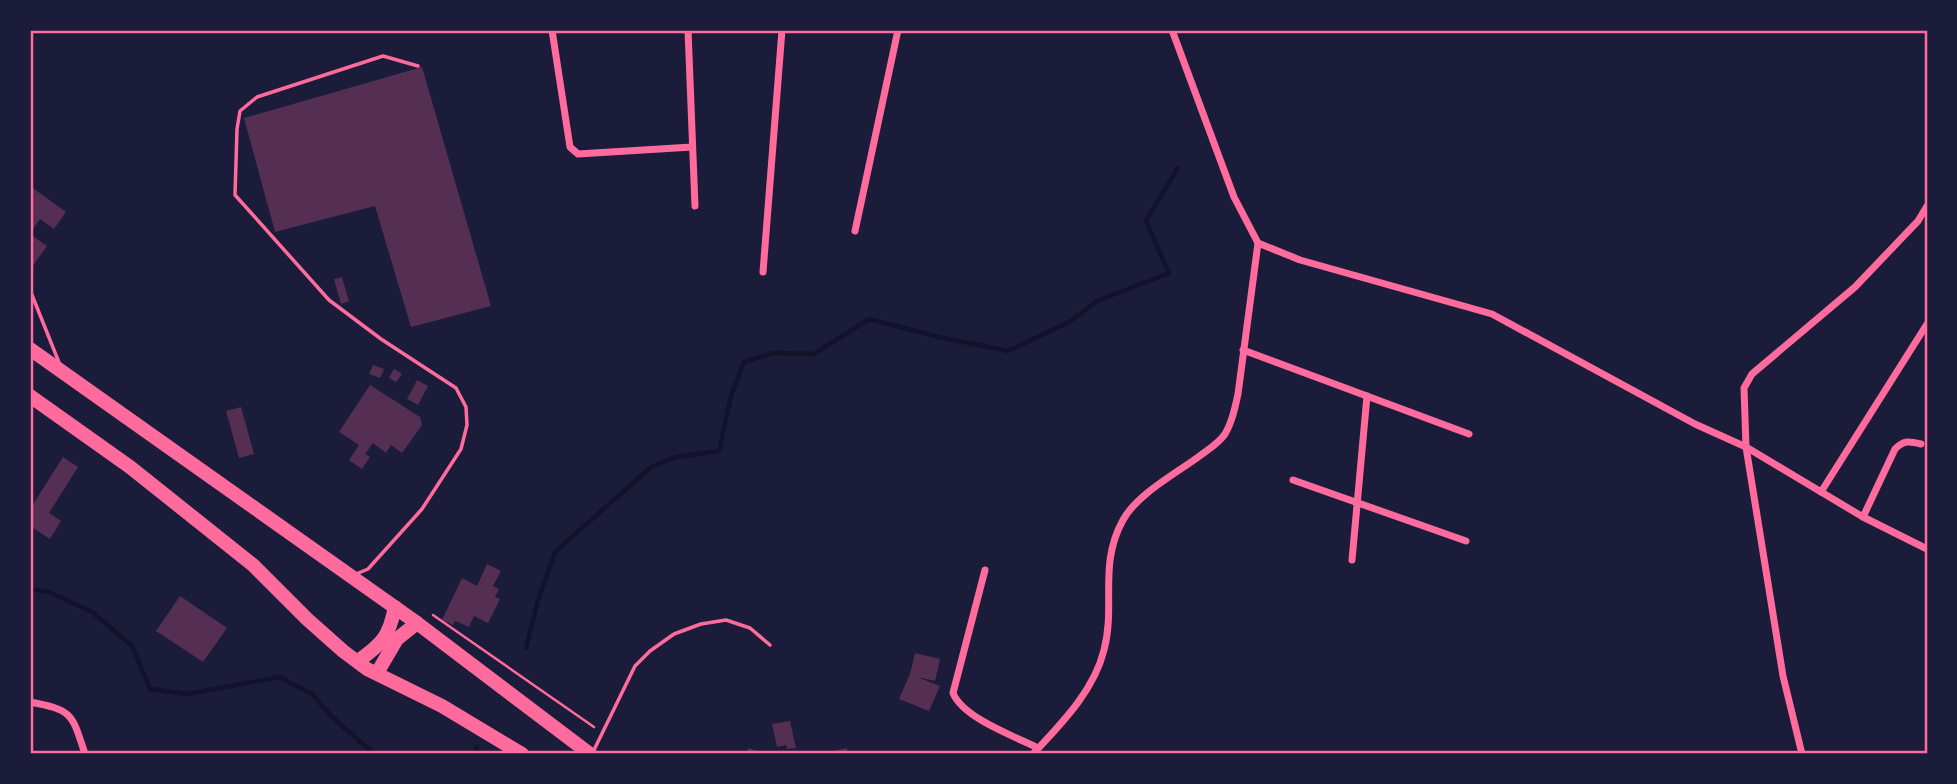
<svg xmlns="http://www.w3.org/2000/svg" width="1957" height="784" font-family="Barlow,sans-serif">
<rect width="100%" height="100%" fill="#1b1b3a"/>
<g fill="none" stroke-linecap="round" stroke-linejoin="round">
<g stroke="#12122b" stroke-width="4.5">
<polyline points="30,589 49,592 92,612 132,646 150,689 188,694 279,677 312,694 332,717 374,754"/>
<polyline points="526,648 538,600 555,552 651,467 676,457 719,451 731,396 744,362 773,353 814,354 869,319 939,337 1008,351 1069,322 1097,301 1169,273 1146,221 1178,168"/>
<polyline points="475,754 477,747"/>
</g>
</g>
<g fill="#542f53">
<polygon points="422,67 491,306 411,327 375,206 275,232 244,118"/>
<polygon points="30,186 66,212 54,229 40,219 30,233"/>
<polygon points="30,234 47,246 30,270"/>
<polygon points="342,277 349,301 341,304 334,279"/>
<polygon points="373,365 384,369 380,378 369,374"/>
<polygon points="394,369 402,374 396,382 389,378"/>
<polygon points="417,380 428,386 418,405 407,399"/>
<polygon points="370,385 420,417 422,425 402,453 391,445 386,453 373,443 365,454 370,457 362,469 349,460 359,445 339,432"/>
<polygon points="241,407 254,454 239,458 226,411"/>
<polygon points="63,457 78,467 49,513 61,521 50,539 30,526 30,509"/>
<polygon points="487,564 501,571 493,586 499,589 495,597 500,599 488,623 474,616 469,627 455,621 453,625 442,620 462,578 477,586"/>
<polygon points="180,596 227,628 203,662 156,631"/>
<polygon points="915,653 940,659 935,681 917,677 940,686 929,711 899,699 910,674"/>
<polygon points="790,721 796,748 787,749 786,745 777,747 772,724"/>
<polygon points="748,748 766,754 747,754"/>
<polygon points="847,748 848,754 825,754 825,753"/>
</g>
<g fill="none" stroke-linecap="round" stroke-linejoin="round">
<polyline stroke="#ff6b9d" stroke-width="2.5" points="433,615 594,727"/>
<g stroke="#ff6b9d" stroke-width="3.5">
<polyline points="30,290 60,365"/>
<polyline points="356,574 368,569 422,509 461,449 467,425 466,407 456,388 381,339 329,300 235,195 237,129 240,111 257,97 383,56 418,66"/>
<polyline points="593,752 635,666 650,651 674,634 701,624 726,620 750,628 770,645"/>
</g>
<g stroke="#ff6b9d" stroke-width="7">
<polyline points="552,30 570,147 578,154 692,147"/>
<polyline points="688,30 695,206"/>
<polyline points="855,231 898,30"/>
<polyline points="1258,243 1300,260 1492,314 1695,424 1746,447 1863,517 1927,549"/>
<polyline points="763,272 782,30"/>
<polyline points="1243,350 1469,434"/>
<polyline points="1293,480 1466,541"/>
<polyline points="1821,492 1927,324"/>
<path d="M1863,517l32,-68c9,-9 14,-8 26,-5"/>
<polyline points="1352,560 1367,396"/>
<path d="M985,570l-32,123c10,25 61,43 85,55"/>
<path d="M30,702c43,8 42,12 55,52"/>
<path d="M1033,754c28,-30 61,-63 71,-104 12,-45 -6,-85 19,-130 14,-26 54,-47 78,-65 8,-6 18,-12 24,-21 7,-12 10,-26 13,-40l20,-151 -24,-46 -62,-167"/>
<polyline points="1802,754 1783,676 1746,447 1744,388 1752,374 1855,287 1918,221 1927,206"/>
</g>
<g stroke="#ff6b9d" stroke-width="14">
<polyline points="30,349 417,623 590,754"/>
<polyline points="30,396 130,467 253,565 307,619 343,651 367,669 442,706 522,754"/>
<path d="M358,661c24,-17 31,-24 37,-54"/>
<polyline points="377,673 397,639 417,623"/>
</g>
</g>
<rect width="1957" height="784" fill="none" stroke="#1b1b3a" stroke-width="63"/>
<rect x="32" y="32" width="1894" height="720" fill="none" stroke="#ff6b9d" stroke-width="2.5"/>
</svg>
